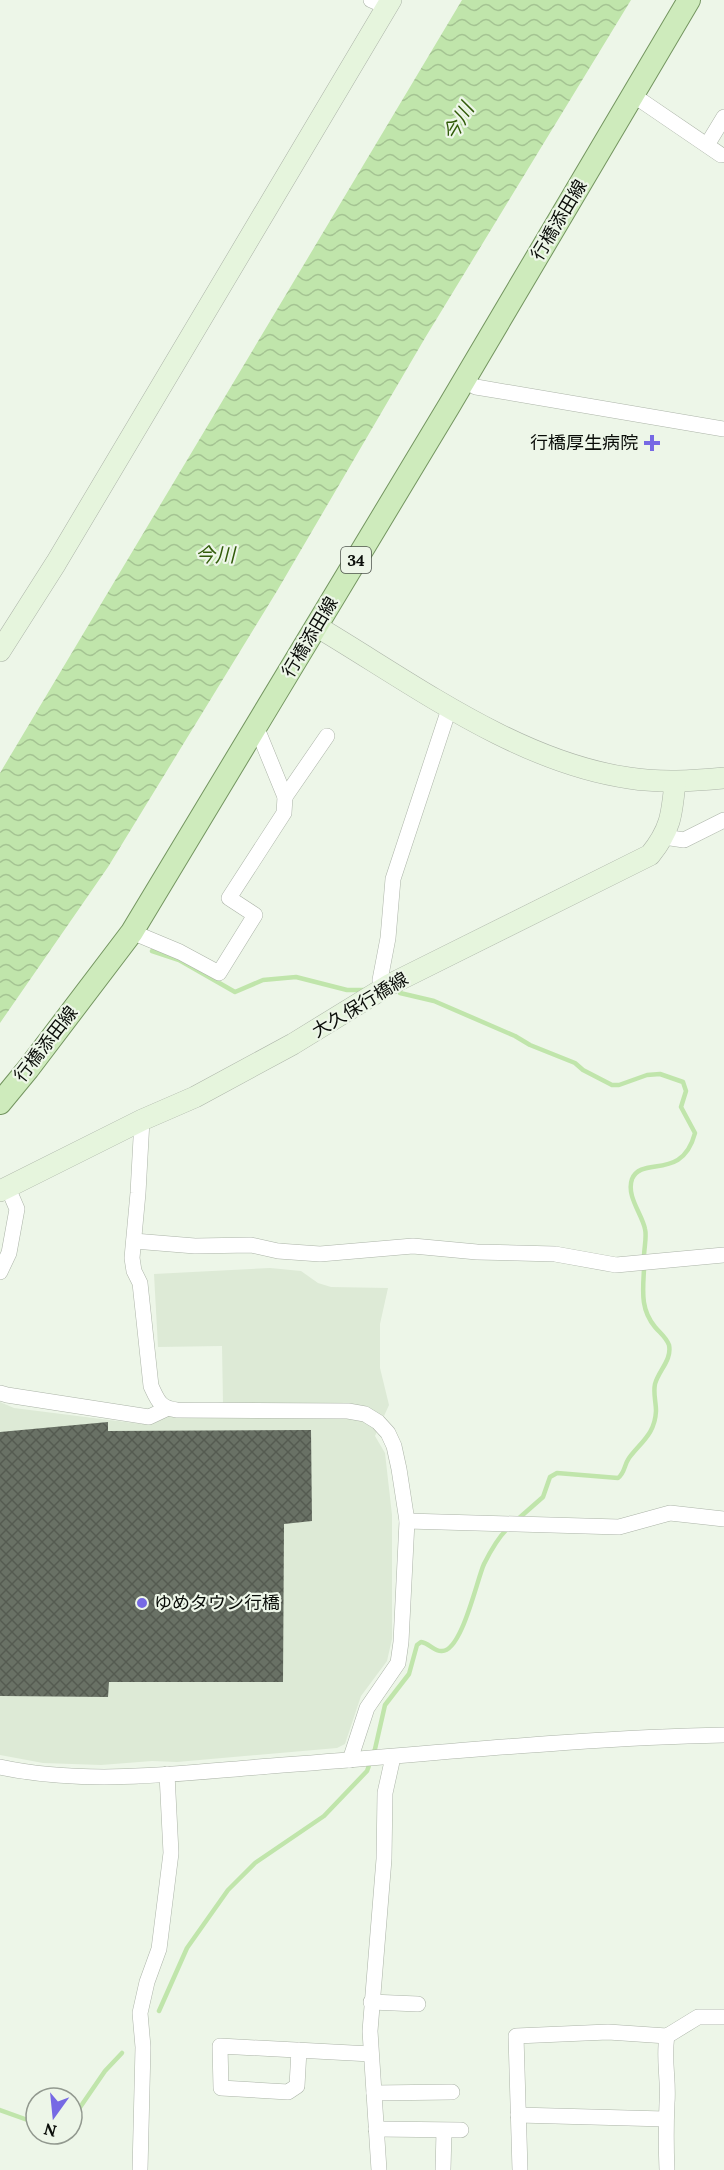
<svg xmlns="http://www.w3.org/2000/svg" width="724" height="2170" font-family="Lora,'Noto Sans JP',serif">
<defs>
<pattern id="water-waves" width="16" height="10" patternUnits="userSpaceOnUse" patternTransform="scale(1.5)"><rect width="16" height="10" fill="#c0e5ab"/><path d="M0 5q4-4 8 0t8 0" fill="none" stroke="#a4c392"/></pattern>
<pattern id="building-cross-hatch" width="8" height="8" patternUnits="userSpaceOnUse" patternTransform="scale(1.5)"><rect width="8" height="8" fill="#697165"/><path d="M0 0l8 8M0 8l8-8" fill="none" stroke="#555b51"/></pattern>
</defs>
<rect width="100%" height="100%" fill="#edf6e8"/>
<polygon fill="#ddead6" points="270,1268 301,1271 318,1283 331,1287 388,1288 380,1324 380,1368 389,1405 375,1436 385,1453 392,1515 392,1639 387,1661 361,1696 345,1744 337,1748 177,1762 152,1761 101,1765 43,1763 0,1755 0,1402 14,1408 141,1424 157,1419 176,1402 223,1404 222,1346 158,1347 154,1274"/>
<polygon fill="url(#water-waves)" points="462,0 631,0 425,338 277,591 108,867 0,1023 0,773"/>
<g fill="none" stroke-linecap="round" stroke-linejoin="round">
<g stroke="#c0e5ab" stroke-width="4.5">
<polyline points="152,951 179,960 235,992 263,980 296,977 347,990 365,990"/>
<path d="M400,993l34,8 81,35 15,9 45,18 8,7 29,15h7l28,-10 13,-1 23,8 3,9 -5,16 14,26c-13,49 -53,22 -63,46 -6,17 10,35 13,50 2,8 -1,19 -1,28"/>
<path d="M518,1519l25,-22 7,-20 7,-4 61,5c7,-5 6,-13 11,-20 12,-16 26,-24 27,-47 0,-9 -3,-18 -1,-27 4,-14 17,-24 14,-39 -3,-8 -9,-12 -14,-18 -15,-18 -12,-37 -11,-58"/>
<path d="M159,2011l28,-63 41,-58 27,-27 69,-47 43,-45 8,-22 10,-44 24,-31 8,-29 4,-3c8,1 14,10 21,9 20,0 35,-72 42,-87 6,-12 13,-25 23,-35"/>
<polyline points="0,2110 36,2123"/>
<polyline points="72,2119 105,2071 122,2053"/>
</g>
</g>
<polygon fill="url(#building-cross-hatch)" points="108,1422 108,1431 311,1430 312,1521 284,1524 283,1682 109,1682 108,1697 0,1696 0,1432"/>
<g fill="none" stroke-linecap="round" stroke-linejoin="round">
<defs>
<g id="street">
<polyline points="371,0 387,7"/>
<polyline points="633,95 721,155"/>
<polyline points="707,145 724,117"/>
<polyline points="464,381 476,387 724,429"/>
<polyline points="285,797 327,736"/>
<polyline points="664,837 684,840 724,820"/>
<polyline points="132,932 180,952 219,973 255,915 229,898 284,813 285,797 256,726"/>
<polyline points="389,985 380,980 388,938 393,879 450,706"/>
<path d="M142,1120l-4,73 -6,65 2,13 6,12 11,103c7,15 9,22 26,24l171,1 17,3 13,8 10,11 6,13 5,23 8,52 -6,121 -3,21 -31,45 -17,52"/>
<polyline points="134,1241 195,1246 251,1245 278,1251 320,1254 413,1246 477,1252 555,1254 616,1265 724,1255"/>
<polyline points="0,1272 9,1253 17,1209 8,1188"/>
<polyline points="0,1393 7,1395 149,1417 166,1409"/>
<polyline points="407,1521 619,1527 670,1513 724,1519"/>
<path d="M0,1767c89,19 181,6 271,-1 151,-11 302,-28 453,-31"/>
<polyline points="371,2002 418,2004"/>
<polyline points="299,2050 297,2086 288,2092 221,2088 220,2046 371,2054"/>
<polyline points="374,2093 452,2092"/>
<polyline points="518,2115 665,2119"/>
<polyline points="376,2129 461,2130"/>
<polyline points="140,2170 143,2047 140,2013 147,1982 159,1949 171,1853 167,1774"/>
<polyline points="379,2170 370,2031 384,1859 385,1793 393,1757"/>
<polyline points="443,2170 444,2131"/>
<polyline points="520,2170 516,2036 608,2032 667,2036 698,2017 724,2017"/>
<path d="M667,2170c-1,-23 -1,-45 0,-67 2,-24 -4,-43 0,-67"/>
</g>
<g id="secondary">
<path d="M316,626c96,57 201,136 313,152 32,5 63,3 95,0"/>
<polyline points="0,651 56,563 391,0"/>
<path d="M0,1191l142,-71 53,-23 98,-53 96,-59 261,-130c21,-26 22,-41 25,-73"/>
</g>
<polyline id="primary" points="0,1103 28,1069 132,932 449,406 689,0"/>
</defs>
<use href="#street" stroke="#acb4a8" stroke-width="16"/>
<use href="#secondary" stroke="#acb4a8" stroke-width="22"/>
<use href="#primary" stroke="#749560" stroke-width="24"/>
<use href="#street" stroke="#fff" stroke-width="15"/>
<use href="#secondary" stroke="#e6f5dd" stroke-width="21"/>
<use href="#primary" stroke="#ceebbc" stroke-width="22"/>
</g>
<g fill="#7669e4" stroke="#edf6e8" stroke-width="2">
<path d="M649 434h6v6h6v6h-6v6h-6v-6h-6v-6h6z"/>
<circle cx="142" cy="1603" r="6"/>
</g>
<g text-anchor="middle" stroke-width="4.5" stroke-linejoin="round" paint-order="stroke">
<rect fill="#edf6e8" stroke="#4e534c" stroke-width="1.5" x="341" y="547" width="30" height="26" rx="4.5"/>
<g font-size="16" font-weight="bold" fill="#0a0d09">
<text x="356" y="566">34</text>
</g>
<g font-size="18" fill="#0a0d09" stroke="#edf6e8">
<text transform="translate(559 220) rotate(-59)" y="6">行橋添田線</text>
<text transform="translate(310 637) rotate(-59)" y="6">行橋添田線</text>
<text transform="translate(360 1005) rotate(-31)" y="6">大久保行橋線</text>
<text transform="translate(46 1044) rotate(-52)" y="6">行橋添田線</text>
</g>
<g font-size="18" fill="#0a0d09" stroke="#edf6e8" text-anchor="end">
<text x="638" y="449">行橋厚生病院</text>
<text x="154" y="1609" text-anchor="start">ゆめタウン行橋</text>
</g>
<g font-size="20" font-style="italic" fill="#315b09" stroke="#edf6e8">
<text transform="translate(458 122) rotate(-59)" y="7">今川</text>
<text x="215" y="562">今川</text>
</g>
</g>
<g transform="translate(54 2116) rotate(195)"><circle r="28" fill="#edf6e8" stroke="#92998f" stroke-width="1.5"/>
<path d="M0-4.5L10 22L0 15L-10 22Z" fill="#7669e4"/>
<text y="-9" font-size="16" font-weight="bold" text-anchor="middle" fill="#0a0d09">N</text>
</g>
</svg>
